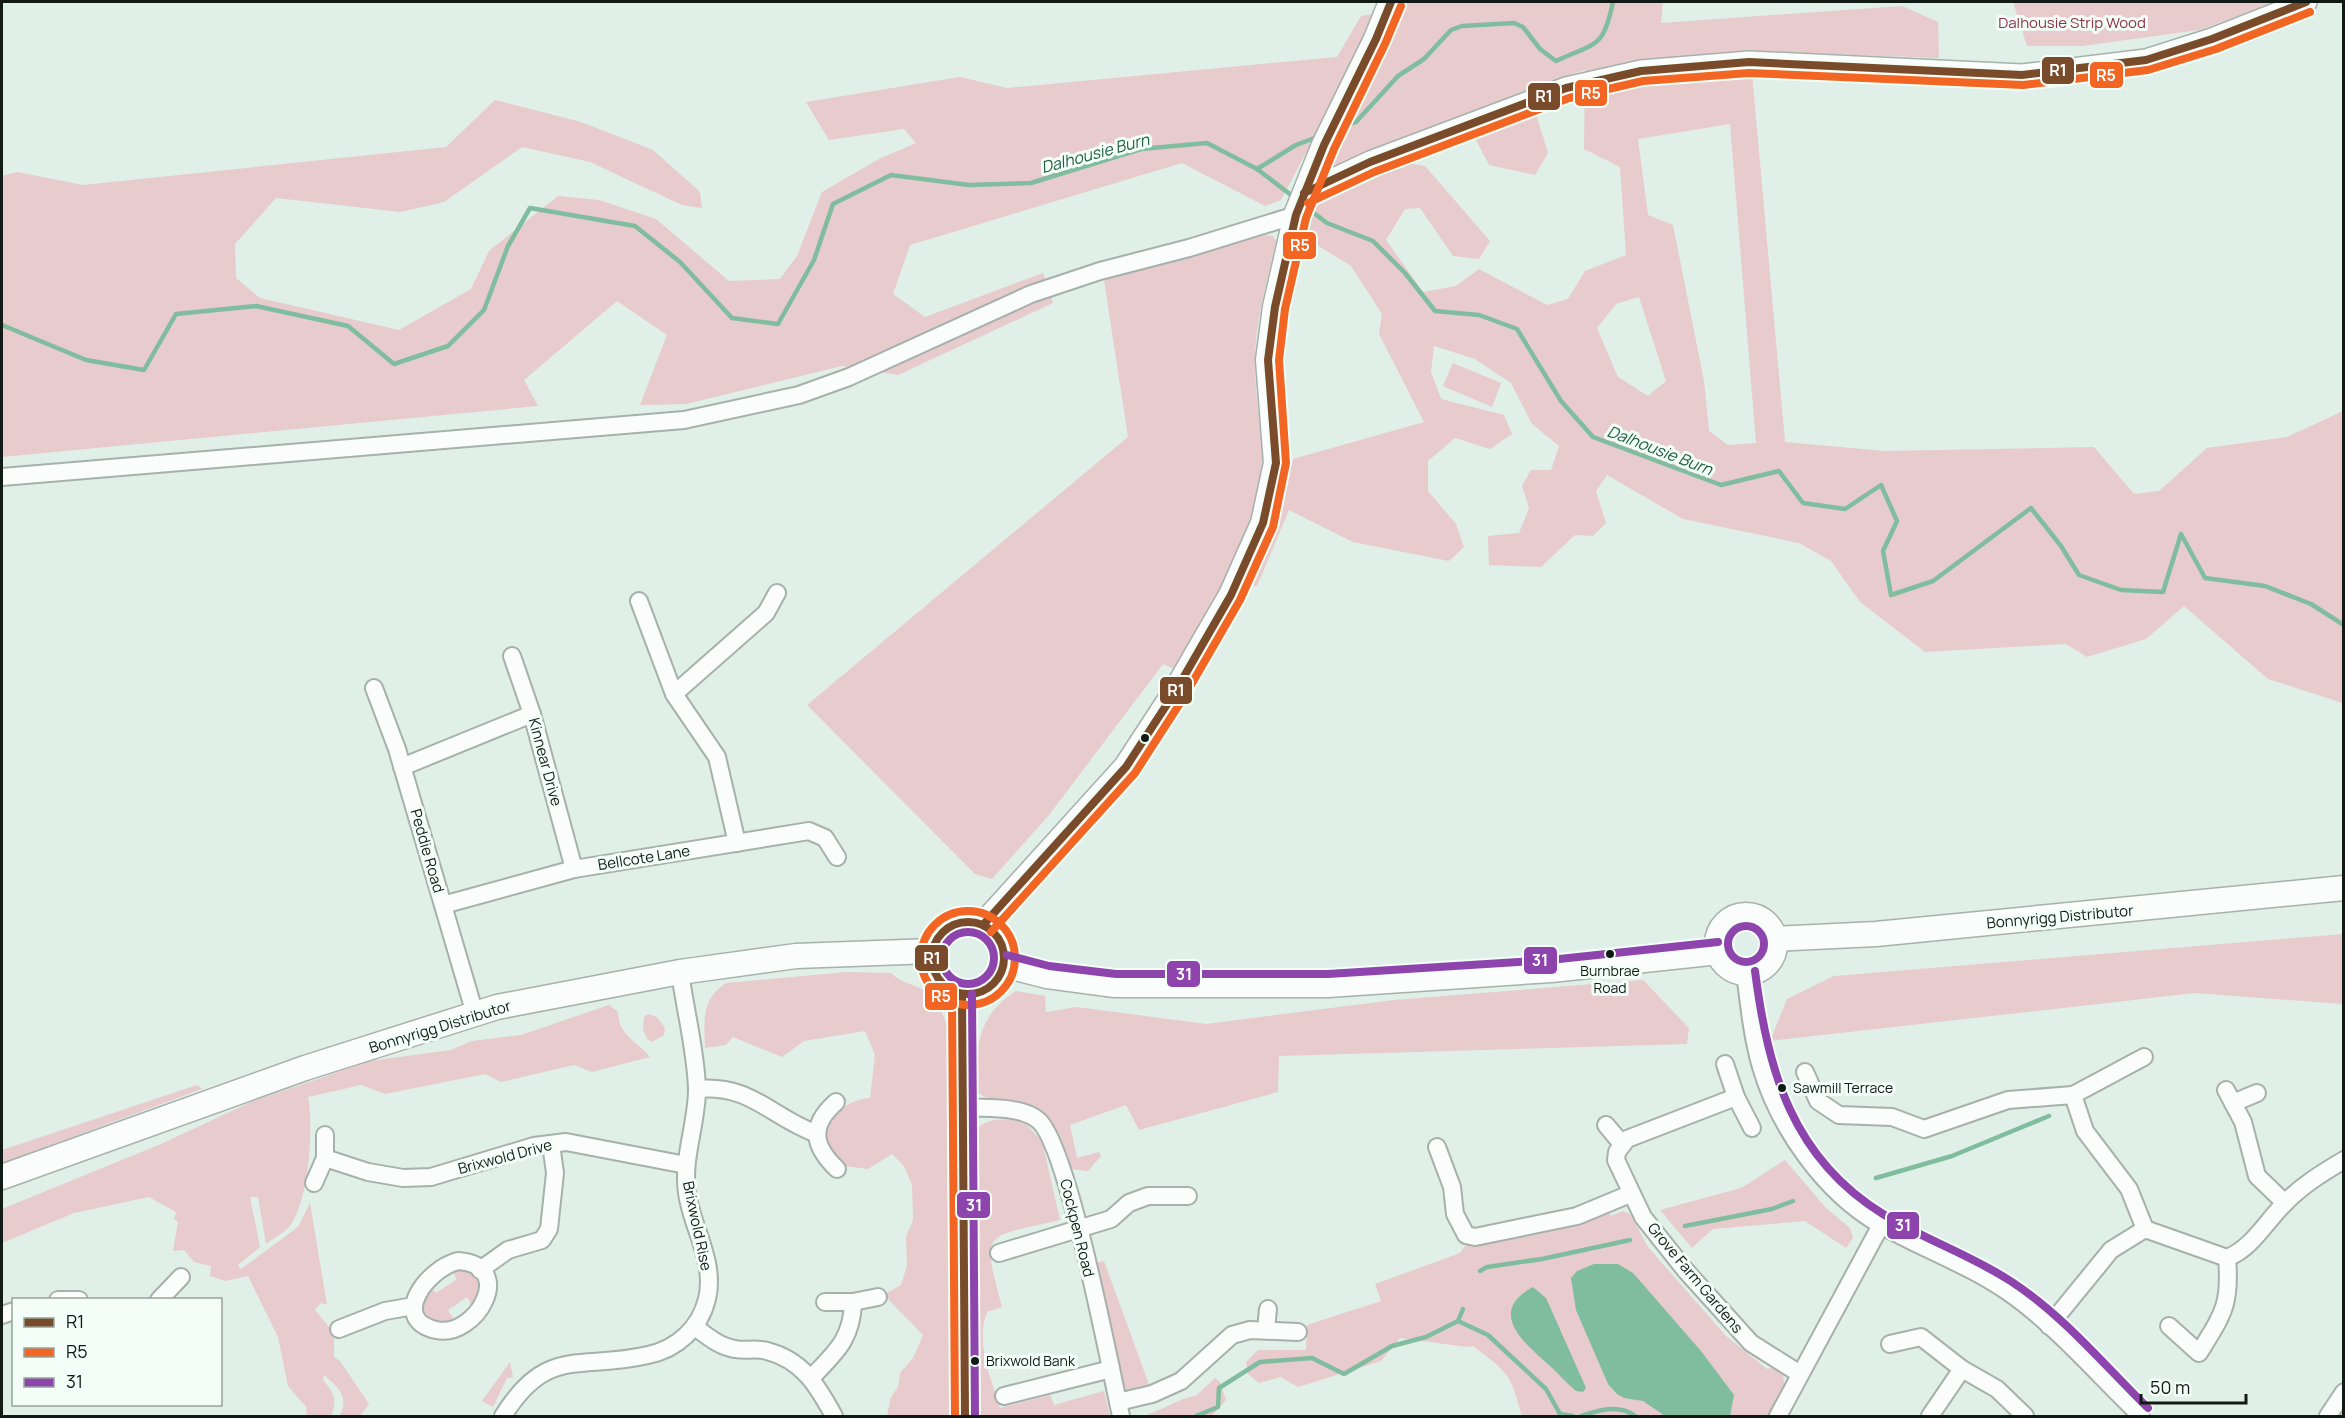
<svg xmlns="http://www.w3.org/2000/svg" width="2345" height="1418" font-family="Manrope,sans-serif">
<rect width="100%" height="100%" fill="#e0efe7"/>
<g fill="#e7cbcd" fill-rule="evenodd">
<path d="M1403,2h260l-2,21 241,-17 36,16 1,36 -189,-7 35,391 99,9 210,-4 40,47 25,-3 48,-43 80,-11 56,-26v292l-75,-24 -84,-73 -38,33 -59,18 -21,-13 -141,8 -65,-50 -29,-41 -32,-18 -116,-24 -76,-44 -11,16 10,32 -13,13 -18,-1 -34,32 -52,-2 -1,-29 31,-3 10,-25 -7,-22 9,-16h20l8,-24 -27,-22 -21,-41 -36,-24 -41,-13 -3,26 10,27 63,16 8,19 -22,15 -35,-11 -27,23v30l28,33 8,23 -15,14 -96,-19 -64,-32 -32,76h-15l42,-95 9,-32 131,-37 -45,-88 3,-20 -31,-48 -44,-27 4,-40 77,-39 37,6 65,75 -11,18 -26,-3 -33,-48 -15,1 -19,31 37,52 33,-6 23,-17 68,36 21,-6 17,-28 41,-16 -6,-88 -36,-18 1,-79 -57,18 20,65 -13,22 -46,-10 -26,-50 -134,58 -7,-4 71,-136zM1730,124l26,319 -28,2 -19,-14 -5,-50 -31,-156 -25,-10 -10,-76zM1639,297l27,84 -18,15 -30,-19 -21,-49 19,-24z"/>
<polygon points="2013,2 2277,2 2199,30 2082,46 2027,46"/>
<polygon points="1373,14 1374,24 1281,200 1265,206 1182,163 910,245 893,294 925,317 1043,273 1053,303 898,375 842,366 686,404 640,405 667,335 617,301 524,380 538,406 2,457 2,176 17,172 83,185 446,147 495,100 581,122 653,150 700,192 702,208 682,205 590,162 522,147 444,202 401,212 276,198 235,244 236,278 260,298 399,330 471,289 489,251 558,196 599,200 656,219 729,281 780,279 797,256 822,192 879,159 916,143 904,129 829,140 806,102 960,77 1007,88 1337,57 1361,16"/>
<path d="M1265,235l8,1 3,5c-9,42 -23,87 -21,130 1,38 11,75 6,113 -9,62 -57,131 -87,185l-11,-5 -114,151 -57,64 -17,-5 -168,-169 321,-268 -24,-157z"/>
<polygon points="1453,363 1501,383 1492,407 1443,386"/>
<polygon points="2343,934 2343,1004 2195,993 1770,1041 1787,999 1834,976"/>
<path d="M846,972l45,1c11,12 30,11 41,24 12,13 15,33 25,47l-2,334 -6,7 2,31h-64l4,-19 7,-10 2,-14 13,-15 10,-23 -36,-37v-5l14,-8 6,-19 -1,-29 7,-17 -1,-35 -8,-19 -12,-12 -24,15 -24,-3c-4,-5 -13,-12 -15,-18 -12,-27 18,-49 41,-50l5,-43 -10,-24 -61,10 -22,16 -49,-20 -7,8 -21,3c-1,-26 -4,-49 21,-65z"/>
<path d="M1643,980l46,48 -2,16 -408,12 -1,36 -139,38 -13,-25 -56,20 7,33 22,-6 2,4 -13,15 -17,-2c-13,-36 -17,-64 -61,-69 -18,-3 -20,3 -35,-10 1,-42 2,-74 41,-99l29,5 1,16 31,-5 129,17 188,-24z"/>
<path d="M609,1005l9,7c0,23 19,29 32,45l-58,15 -18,-7 -73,17 -16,-8 -100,20 -24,-9 -53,12c6,31 1,105 -19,130 -6,6 -16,12 -23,17l-8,-47h-8l10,50 -22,18 3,4 57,-42 12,-24 17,102 -6,-2 -6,7 19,23v24l6,4 29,43 -9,12h-20c9,-20 -1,-28 -16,-41l-1,5c11,13 15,20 8,36h-24l-1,-9 -18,-21 -10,-49 -30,-61 -22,5 -16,-5 1,-10 -17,-4 -10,-12 -11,1 5,-29 -4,-3 2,-7 -27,-15 -75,16 -72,30v-34l159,-65 90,-42 119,-41 81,-11 21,-9 49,-6z"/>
<polygon points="648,1014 657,1017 665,1028 664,1035 652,1042 647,1039 643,1029 644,1017"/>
<polygon points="197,1085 202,1089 2,1163 2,1150"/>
<path d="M1015,1119l13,7 14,15 18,79c-77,18 -79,9 -58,87l-15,5c-12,32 4,66 13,96l50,-13 4,10 50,-14 6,25h-130l-8,-152 -1,-127c12,-19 23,-17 44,-18z"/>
<polygon points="1785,1160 1826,1208 1850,1228 1853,1238 1846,1248 1805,1221 1713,1229 1692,1248 1660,1210 1741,1188"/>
<path d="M1608,1211l3,5 12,-5 7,3 18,33 78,89 41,33 10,-3c16,18 1,32 -8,50h-247c-12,-44 -13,-42 -49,-70l-6,1 -67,-9 -19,23 -83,26 -17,-10 -22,6 -11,-9 -2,-12 12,-12h48l1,-25 74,-24 -6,-17 85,-31 7,-10z"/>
<polygon points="1104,1261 1151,1390 1120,1394 1089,1264"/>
<path d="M459,1268c15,3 20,8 23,23l-9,16 -6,-10 -19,13 6,10c-14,6 -26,1 -32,-13l1,-12 7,-9 6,7 21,-14 -5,-9z"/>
<polygon points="510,1362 513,1377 507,1378 493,1407 482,1401"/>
<path d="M1215,1378l5,4 6,18 -14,16h-68c13,-4 41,-20 52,-20z"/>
</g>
<g fill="#7fbd9e">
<polygon points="1594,1264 1618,1264 1633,1273 1701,1351 1734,1395 1730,1416 1665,1416 1643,1401 1624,1398 1617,1394 1608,1384 1576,1310 1571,1278 1577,1271"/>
<path d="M1533,1287l13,11 40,90 -3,4 -7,-1c-10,-8 -18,-18 -27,-26 -26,-23 -62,-53 -16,-78z"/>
</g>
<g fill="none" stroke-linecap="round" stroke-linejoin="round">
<g stroke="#7fbd9e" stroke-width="4.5">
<path d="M1342,127l14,-5 42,-46 26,-17 27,-29 11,-4 52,-3 9,4 17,22 16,12c41,-19 47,-12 57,-59"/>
<polyline points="1257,169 1296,145 1320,136"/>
<polyline points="1306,207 1327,223 1373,241 1405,273 1435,311 1479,315 1517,329 1561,401 1593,437 1721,485 1779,471 1803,503 1845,509 1881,485 1897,521 1883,551 1891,595 1933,581 2031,508 2061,546 2079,575 2121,590 2163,592 2181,534 2205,578 2265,586 2311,604 2344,625"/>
<polyline points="2,325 86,360 144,370 176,314 256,306 348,326 394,364 448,346 484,310 508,246 530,208 635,226 680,262 732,318 778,324 814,260 833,204 891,175 969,185 1031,183 1141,149 1207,143 1257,169 1295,198"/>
<polyline points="1876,1178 1952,1156 2049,1116"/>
<polyline points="1685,1226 1772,1209 1793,1201"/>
<polyline points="1480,1271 1487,1267 1542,1259 1630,1240"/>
<polyline points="1458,1321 1463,1309"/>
<polyline points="1196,1416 1218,1407 1219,1388 1260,1362 1312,1358 1344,1374 1392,1346 1426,1337 1458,1321 1488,1335 1546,1389 1560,1414 1573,1416"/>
<path d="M1581,1416c17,-6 38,-12 54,0"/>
</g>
<defs>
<g id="minor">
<polyline points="2,477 684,420 799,395 849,377 1031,294 1100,271 1189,248 1296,215"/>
<polyline points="639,601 674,694 717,757 737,843"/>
<polyline points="512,656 532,714 574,869"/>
<polyline points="374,688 397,749 475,1014"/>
<polyline points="674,694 766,613 777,593"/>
<polyline points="402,767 532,714"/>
<polyline points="443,905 574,869 809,831 825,838 837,857"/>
<path d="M1745,972c4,32 7,64 16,95 18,61 63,125 118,157 42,24 88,40 129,68 48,33 91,84 133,124"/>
<polyline points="1725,1064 1736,1097 1752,1128"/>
<polyline points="1805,1072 1818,1101 1839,1115 1892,1117 1924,1129 2008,1100 2073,1095 2085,1131 2129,1189 2145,1229"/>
<path d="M697,1089c55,-5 73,28 120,45"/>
<polyline points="2226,1090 2243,1122 2257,1176 2285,1203"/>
<polyline points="2073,1095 2144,1057"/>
<polyline points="1736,1097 1627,1139 1617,1152 1616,1160 1643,1217 1686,1271 1751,1343 1800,1374"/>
<path d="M836,1102c-27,24 -23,44 1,67"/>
<polyline points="2233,1103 2257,1093"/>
<path d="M963,1107c24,2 56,-2 75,13 30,24 72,247 83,296"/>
<polyline points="1606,1125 1622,1144"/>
<polyline points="1437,1147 1452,1187 1455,1214 1466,1235 1475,1237 1577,1216 1630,1194"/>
<polyline points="325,1158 368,1172 403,1178 431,1177 534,1146 566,1142 686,1165"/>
<polyline points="314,1183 325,1158 325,1135"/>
<polyline points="999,1253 1111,1219 1129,1203 1148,1196 1188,1196"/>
<path d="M458,1261c60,4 18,78 -22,69 -47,-11 -9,-61 22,-69z"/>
<polyline points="480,1270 508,1250 542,1240 549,1229 555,1173 551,1144"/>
<polyline points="58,1300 79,1300"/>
<polyline points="159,1300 181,1277"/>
<polyline points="825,1302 853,1302 878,1297"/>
<polyline points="2,1315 14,1311"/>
<path d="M2049,1326l62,-76 34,-21 82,29c25,-10 38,-35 57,-54 17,-18 38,-31 60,-44"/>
<path d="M2169,1326l30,27c24,-39 32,-48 28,-95"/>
<path d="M695,1327c12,9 25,20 40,22 11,2 22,-1 32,2 36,9 51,36 67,65"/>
<polyline points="339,1329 385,1311 414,1306"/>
<polyline points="1266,1330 1268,1309"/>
<polyline points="1890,1344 1921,1337 1962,1369 1997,1389 2025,1416"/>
<path d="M812,1377c24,-25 40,-38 41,-75"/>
<polyline points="1004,1396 1111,1369"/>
<polyline points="1118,1402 1152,1394 1181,1381 1232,1335 1250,1330 1298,1332"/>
<path d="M503,1416c44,-71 77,-45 145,-61 29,-6 52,-27 59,-56 9,-37 -15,-71 -20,-106 -5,-35 10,-69 10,-104 -1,-38 -12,-79 -17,-117"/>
<polyline points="1778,1416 1881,1225"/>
<polyline points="1930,1416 1962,1369"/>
<polyline points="2328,1416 2344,1392"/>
</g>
<polyline id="tertiary" points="1304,193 1370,162 1566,88 1641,71 1749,62 2022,75 2146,60 2212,39 2306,2"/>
<g id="secondary">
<circle cx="1746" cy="944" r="29"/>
<circle cx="968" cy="958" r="36"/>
<polyline points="983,925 1126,767 1175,692 1231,595 1263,523 1276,463 1268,360 1275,307 1296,215 1324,145 1376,39 1391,2"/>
<polyline points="1775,939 1876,934 2344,888"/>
<polyline points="1004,965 1047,976 1115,985 1328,985 1551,970 1719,952"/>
<polyline points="962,994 965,1416"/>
<polyline points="2,1177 305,1068 497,1007 680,972 796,956 932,951"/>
</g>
</defs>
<use href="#minor" stroke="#a6b1ab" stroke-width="20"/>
<use href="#tertiary" stroke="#a6b1ab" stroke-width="24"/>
<use href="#secondary" stroke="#a6b1ab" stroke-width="27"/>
<use href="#minor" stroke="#fafdfb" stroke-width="16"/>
<use href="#tertiary" stroke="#fafdfb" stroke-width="21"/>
<use href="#secondary" stroke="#fafdfb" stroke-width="24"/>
<defs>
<g id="bus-1">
<polyline points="1304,193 1370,162 1566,88 1641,71 1749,62 2022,75 2146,60 2212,39 2306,2"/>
<circle cx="968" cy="958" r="36"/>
<polyline points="983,925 1126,767 1175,692 1231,595 1263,523 1276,463 1268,360 1275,307 1296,215 1324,145 1376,39 1391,2"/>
<polyline points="962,994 965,1416"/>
</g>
<g id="bus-2">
<polyline points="1308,203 1374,172 1569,98 1643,81 1749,73 2023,85 2148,70 2216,49 2310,12"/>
<circle cx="968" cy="958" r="47"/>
<polyline points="991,932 1135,773 1184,697 1240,600 1273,527 1286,463 1279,360 1285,309 1306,218 1334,149 1385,44 1401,6"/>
<polyline points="952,994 955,1416"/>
</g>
<g id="bus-3">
<circle cx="1746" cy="944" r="18"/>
<circle cx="968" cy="958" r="26"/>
<polyline points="1007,955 1049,966 1116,974 1328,974 1550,960 1718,942"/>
<path d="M1755,971c13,100 37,187 128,243 42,26 88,41 129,68 52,34 92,83 136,126"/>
<polyline points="972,994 975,1416"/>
</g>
</defs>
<use href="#bus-1" stroke="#f3fef8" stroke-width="12"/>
<use href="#bus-2" stroke="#f3fef8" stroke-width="12"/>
<use href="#bus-3" stroke="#f3fef8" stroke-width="12"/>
<use href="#bus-1" stroke="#7a4b2a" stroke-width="8"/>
<use href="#bus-2" stroke="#f26522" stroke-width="8"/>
<use href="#bus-3" stroke="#8e44ad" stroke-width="8"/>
</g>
<g fill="#111a15" stroke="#f3fef8" stroke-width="2">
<circle cx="1145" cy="738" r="5"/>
<circle cx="1610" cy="954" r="5"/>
<circle cx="1782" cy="1088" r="5"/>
<circle cx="975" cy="1361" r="5"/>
</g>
<g text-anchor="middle" stroke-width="6" stroke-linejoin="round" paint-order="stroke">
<g font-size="14" fill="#111a15" stroke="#f3fef8" text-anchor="start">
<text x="1610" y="976" text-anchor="middle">Burnbrae<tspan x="1610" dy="17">Road</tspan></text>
<text x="1793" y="1093">Sawmill Terrace</text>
<text x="986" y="1366">Brixwold Bank</text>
</g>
<g font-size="15" fill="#902f49" stroke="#f3fef8">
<text x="2072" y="28">Dalhousie Strip Wood</text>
</g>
<g font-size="15" fill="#111a15" stroke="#f3fef8">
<text transform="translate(545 762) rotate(75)" y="5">Kinnear Drive</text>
<text transform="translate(427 851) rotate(74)" y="5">Peddie Road</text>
<text transform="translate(644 858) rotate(-9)" y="5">Bellcote Lane</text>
<text transform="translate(2060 917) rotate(-5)" y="5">Bonnyrigg Distributor</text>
<text transform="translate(440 1027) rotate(-17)" y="5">Bonnyrigg Distributor</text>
<text transform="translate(505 1157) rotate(-15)" y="5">Brixwold Drive</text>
<text transform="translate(697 1226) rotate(78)" y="5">Brixwold Rise</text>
<text transform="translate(1077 1228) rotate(76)" y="5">Cockpen Road</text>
<text transform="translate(1695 1278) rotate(50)" y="5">Grove Farm Gardens</text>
</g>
<g font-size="16" font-style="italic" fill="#215e42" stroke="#f3fef8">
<text transform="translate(1095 153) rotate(-15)" y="6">Dalhousie Burn</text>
<text transform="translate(1660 450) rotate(21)" y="6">Dalhousie Burn</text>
</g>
</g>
<g stroke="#f3fef8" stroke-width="2">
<rect x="2041" y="56" width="34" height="29" rx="6" fill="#7a4b2a"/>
<rect x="2089" y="61" width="35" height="28" rx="6" fill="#f26522"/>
<rect x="1574" y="79" width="34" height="28" rx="6" fill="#f26522"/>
<rect x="1527" y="82" width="34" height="29" rx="6" fill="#7a4b2a"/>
<rect x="1282" y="231" width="35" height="29" rx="6" fill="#f26522"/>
<rect x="1159" y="676" width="34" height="29" rx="6" fill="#7a4b2a"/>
<rect x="914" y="944" width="35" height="28" rx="6" fill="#7a4b2a"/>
<rect x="1523" y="946" width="35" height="29" rx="6" fill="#8e44ad"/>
<rect x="1166" y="960" width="35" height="28" rx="6" fill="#8e44ad"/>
<rect x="924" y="982" width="34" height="29" rx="6" fill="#f26522"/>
<rect x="956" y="1191" width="35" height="28" rx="6" fill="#8e44ad"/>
<rect x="1886" y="1211" width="34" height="29" rx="6" fill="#8e44ad"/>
</g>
<g font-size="16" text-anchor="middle" font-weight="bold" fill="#fff">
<text x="2058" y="76">R1</text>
<text x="2106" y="81">R5</text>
<text x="1591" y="99">R5</text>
<text x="1544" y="102">R1</text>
<text x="1300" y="251">R5</text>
<text x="1176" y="696">R1</text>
<text x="932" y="964">R1</text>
<text x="1540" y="966">31</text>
<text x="1184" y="980">31</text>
<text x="941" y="1002">R5</text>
<text x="974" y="1211">31</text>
<text x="1903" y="1231">31</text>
</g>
<rect width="2345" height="1418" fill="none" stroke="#111a15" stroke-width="6"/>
<rect x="12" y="1298" width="210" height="108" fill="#f3fef8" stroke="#99a39d" stroke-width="1.5"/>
<rect x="24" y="1318" width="30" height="9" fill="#7a4b2a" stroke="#99a39d" stroke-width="1.5"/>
<text x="66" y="1328" font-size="18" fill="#111a15">R1</text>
<rect x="24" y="1348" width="30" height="9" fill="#f26522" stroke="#99a39d" stroke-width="1.5"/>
<text x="66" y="1358" font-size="18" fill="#111a15">R5</text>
<rect x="24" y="1378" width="30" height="9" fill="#8e44ad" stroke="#99a39d" stroke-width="1.5"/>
<text x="66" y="1388" font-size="18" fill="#111a15">31</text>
<path d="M2141 1394v9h105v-9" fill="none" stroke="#111a15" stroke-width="3"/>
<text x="2150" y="1394" font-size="18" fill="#111a15" stroke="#f3fef8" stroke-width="4.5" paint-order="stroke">50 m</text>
</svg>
